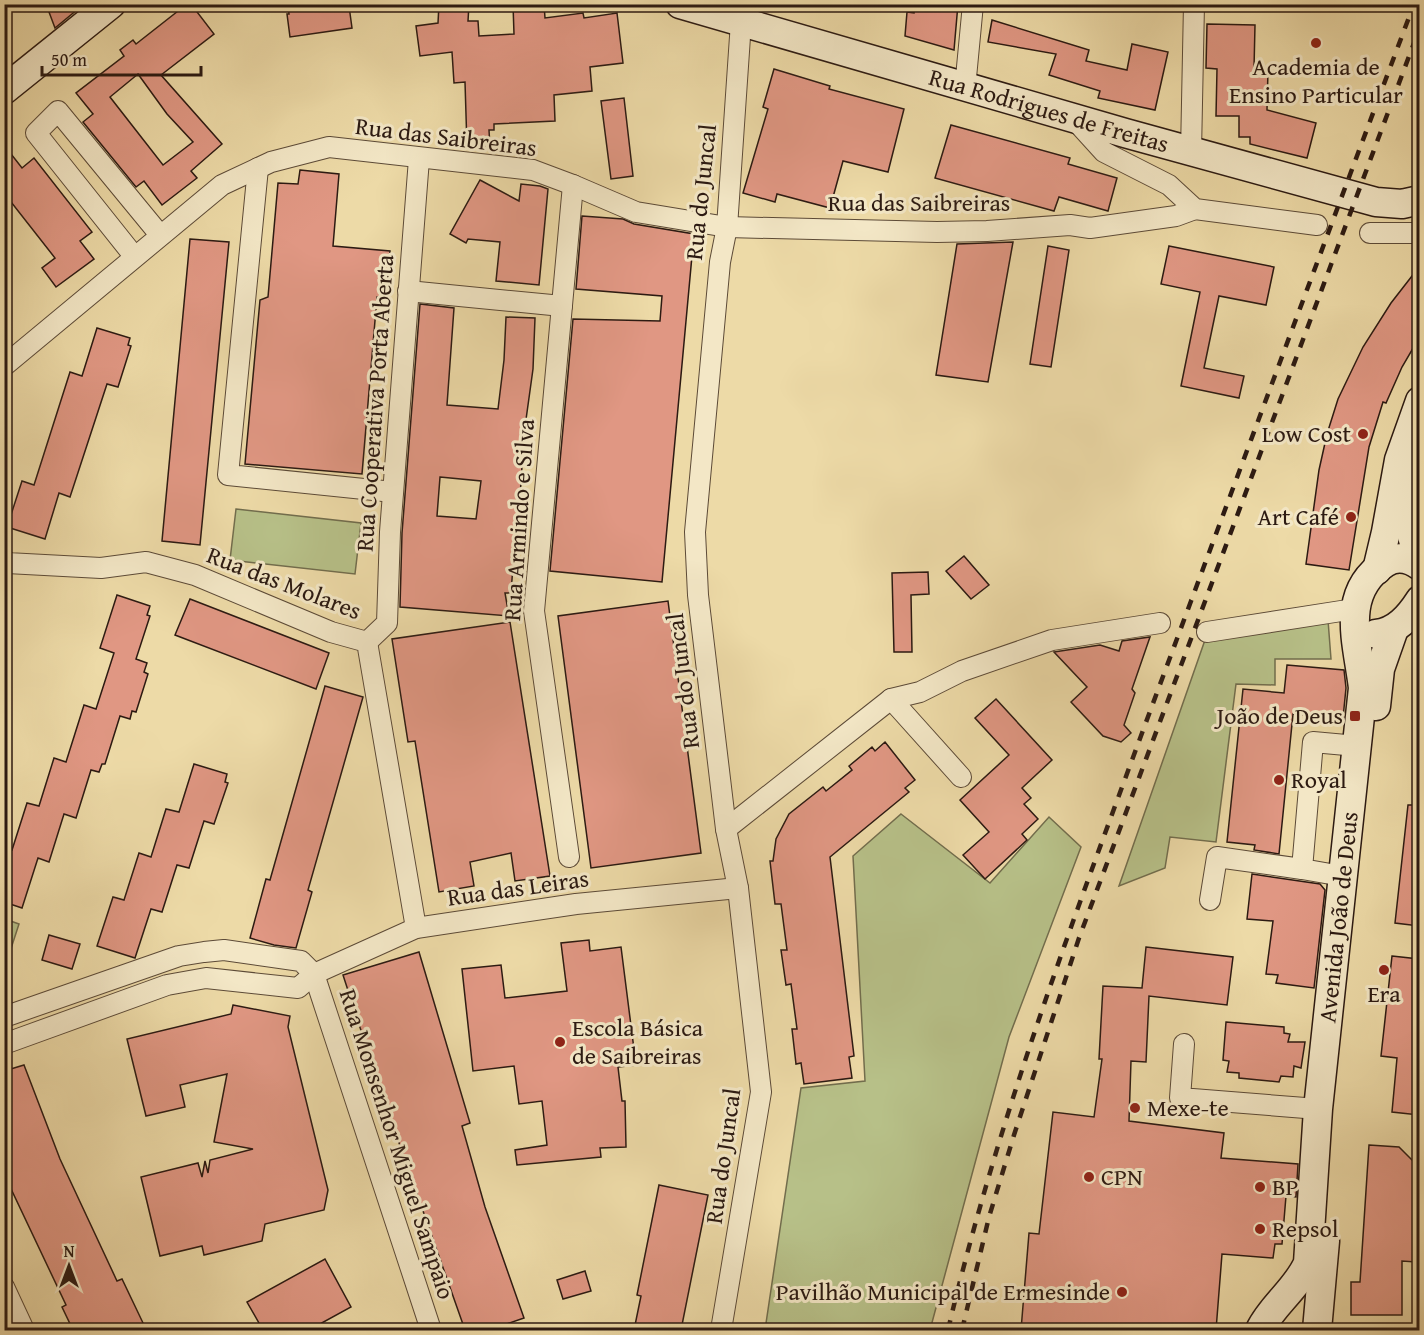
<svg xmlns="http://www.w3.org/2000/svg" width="1424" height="1335" font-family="'Gentium Book Plus',serif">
<rect width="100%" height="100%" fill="#eddaa7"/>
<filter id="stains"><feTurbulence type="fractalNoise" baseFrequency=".00333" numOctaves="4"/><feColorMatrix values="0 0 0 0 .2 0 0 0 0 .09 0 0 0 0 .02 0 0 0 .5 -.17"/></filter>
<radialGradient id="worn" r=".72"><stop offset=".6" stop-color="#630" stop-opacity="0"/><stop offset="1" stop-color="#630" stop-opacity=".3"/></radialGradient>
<g fill="#b7c088" stroke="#726d4d" stroke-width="1.5">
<polygon points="236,509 361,523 355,574 230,560"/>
<polygon points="1328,620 1331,659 1275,659 1275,685 1236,684 1216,842 1170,837 1165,868 1119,886 1205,640"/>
<polygon points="901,814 990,883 1049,817 1081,847 1009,1037 930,1330 765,1330 801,1088 865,1081 853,856"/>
<polygon points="5,919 19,924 5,967 4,919"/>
</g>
<g fill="#e09783" stroke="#2c1a12" stroke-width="1.5" fill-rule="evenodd">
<polygon points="46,4 84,4 55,28"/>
<path d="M187,4h4l23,30 -53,41 61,69 -31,27 6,7 -35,27 -18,-24 -8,6 -53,-65 10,-8 -17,-21 48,-37 -4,-6 13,-10 3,4zM138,74l29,40 26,28 -30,23 -53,-68z"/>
<polygon points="288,4 329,4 330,9 349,6 352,28 290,37 287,14 289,14"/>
<polygon points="439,4 469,4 468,21 478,21 479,36 514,34 513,4 544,4 545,18 583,13 584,18 617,13 623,63 590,67 592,91 554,95 555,121 494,124 494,130 489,130 490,147 467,147 465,82 454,83 452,52 420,56 416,26 438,23"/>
<polygon points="914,4 958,4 954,50 905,36 907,12 914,13"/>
<polygon points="992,20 1089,50 1086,61 1127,70 1132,44 1168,52 1155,110 1098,98 1100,91 1049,75 1056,54 988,42"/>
<polygon points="1207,24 1255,25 1254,69 1268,70 1267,110 1316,123 1307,158 1250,144 1250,137 1239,137 1239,116 1216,116 1217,69 1206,68"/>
<polygon points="774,69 830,86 829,89 904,109 888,172 843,161 830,208 777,194 775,202 743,193 768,109 763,107"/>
<polygon points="624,98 633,176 611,179 601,101"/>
<polygon points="951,125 1070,158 1068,164 1117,178 1108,211 1059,197 1054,211 935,178"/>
<polygon points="4,145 22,168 34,158 92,232 80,241 94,259 56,287 42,268 55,258 4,193"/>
<polygon points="300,170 339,174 333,246 390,251 386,298 377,297 362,474 245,464 260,300 268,297 278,183 298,184"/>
<polygon points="480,180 519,201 521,184 540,186 548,189 539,285 496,281 500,242 468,239 466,243 450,234"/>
<polygon points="582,216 623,219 634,224 694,234 662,582 550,571 573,319 660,321 662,296 576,289"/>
<polygon points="190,239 229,242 200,545 162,541"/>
<polygon points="1013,242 988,382 936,375 957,244"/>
<polygon points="1048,246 1069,250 1051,367 1030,364"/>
<polygon points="1169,246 1274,267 1266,305 1219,296 1204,368 1244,376 1239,398 1181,386 1200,292 1161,284"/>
<polygon points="1419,267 1419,338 1402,367 1386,403 1383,402 1369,447 1349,570 1306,564 1319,470 1327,434 1338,399 1363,347 1391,303"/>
<path d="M420,304l34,4 -7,97 51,4 6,-49 2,-43 29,1 -2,51 -9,65 -4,64 -7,54h1l-3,41h-6l4,23 -109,-9 2,-74zM440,477l41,4 -5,38 -39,-3z"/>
<polygon points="97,328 130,338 128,345 131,346 118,387 107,384 70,497 59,493 45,539 7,527 22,481 34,485 70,372 82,376"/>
<polygon points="964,556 989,585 971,599 946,571"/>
<polygon points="928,572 929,594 911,595 912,652 894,652 892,573"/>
<polygon points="117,595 150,606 147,615 150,616 136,659 147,663 144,672 148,674 136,712 132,711 130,719 120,716 105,764 102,764 99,772 91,770 76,818 64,814 49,862 38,858 22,908 4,902 4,848 12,850 27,803 39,806 54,758 66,762 84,705 96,709 114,653 100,648"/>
<polygon points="190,599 329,653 316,689 175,635"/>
<polygon points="668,601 701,853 591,868 558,616"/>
<polygon points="510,622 550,876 515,881 511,853 470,862 474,886 439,892 415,741 408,742 392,639"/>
<polygon points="1150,637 1132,689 1135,693 1124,725 1131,733 1121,742 1103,736 1071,702 1087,687 1054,652 1100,645 1119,651 1122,641"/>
<polygon points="1287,665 1344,670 1346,688 1343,718 1293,714 1279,854 1254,850 1255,845 1227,842 1243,689 1284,693"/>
<polygon points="325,686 363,697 308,890 312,892 296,948 274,945 250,938 266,879 270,880"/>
<polygon points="996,699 1052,760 1022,788 1031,798 1024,804 1038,819 1022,834 1027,840 985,879 963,855 989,832 960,800 1009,755 975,718"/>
<polygon points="885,742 915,780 905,788 909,792 830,857 854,1056 849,1057 852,1078 804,1084 801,1063 796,1064 792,1029 797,1029 791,984 786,985 781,950 787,950 781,904 775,904 770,861 773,861 776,839 789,814 823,787 826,791 852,770 849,766 872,747 875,751"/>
<polygon points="194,764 227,774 225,782 228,783 214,824 204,821 189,868 177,865 162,912 151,909 135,958 97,946 113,897 124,900 139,853 151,857 166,809 179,812"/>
<polygon points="1408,805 1419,805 1419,926 1395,923"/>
<polygon points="1252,874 1320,884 1325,890 1314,988 1276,983 1278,975 1266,974 1273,921 1247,919"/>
<polygon points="49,935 80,944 72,969 42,960"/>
<polygon points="589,940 590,951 621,947 636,1065 618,1067 622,1101 625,1101 626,1147 600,1148 601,1157 517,1165 515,1150 547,1145 542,1101 519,1104 514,1066 473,1071 462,969 501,965 505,998 567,991 561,943"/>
<polygon points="1146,947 1233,957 1227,1005 1149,996 1146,1062 1131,1061 1129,1121 1224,1133 1221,1158 1298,1164 1296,1197 1286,1196 1282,1244 1275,1244 1273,1258 1222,1254 1216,1330 1021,1330 1029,1233 1039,1234 1053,1112 1094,1117 1102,1059 1099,1059 1103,986 1142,988"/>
<polygon points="419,952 470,1123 462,1126 485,1207 524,1318 489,1330 465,1330 380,1089 343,975"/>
<polygon points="1392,956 1419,959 1419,1115 1392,1112 1397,1058 1381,1056"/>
<polygon points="233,1005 290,1016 288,1027 328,1190 324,1210 265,1224 262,1241 204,1255 202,1246 160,1256 141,1177 198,1163 202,1177 205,1161 208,1173 210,1160 253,1149 214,1142 227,1074 180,1085 185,1107 146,1116 127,1039 231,1014"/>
<polygon points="1226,1022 1284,1027 1284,1033 1290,1034 1288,1042 1305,1042 1301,1068 1294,1066 1293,1077 1281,1076 1279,1082 1239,1078 1239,1073 1227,1072 1229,1061 1223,1060"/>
<polygon points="24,1065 60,1159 117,1281 122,1279 144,1325 132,1330 73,1330 62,1307 66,1305 4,1174 4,1071"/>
<polygon points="1369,1145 1399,1147 1419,1167 1416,1262 1402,1261 1402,1315 1351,1315 1351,1282 1360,1282"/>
<polygon points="659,1185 708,1195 681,1330 634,1330 641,1296 637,1295"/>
<polygon points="325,1259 351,1307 309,1330 263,1330 247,1302"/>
<polygon points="585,1271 591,1291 563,1299 557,1280"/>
</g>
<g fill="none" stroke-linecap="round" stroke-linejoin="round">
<defs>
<g id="minor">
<polyline points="965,88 973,4"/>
<polyline points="1074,119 1104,152 1169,185 1195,209 1317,225"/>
<polyline points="1191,152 1194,4"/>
<polyline points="258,168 228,475 393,492"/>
<polyline points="1370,233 1420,233"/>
<polyline points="134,256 36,133 58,111 160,235"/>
<polyline points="408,291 562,306"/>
<polyline points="4,366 222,185 271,162 329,147 533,170 573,185 636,212 727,227 937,232 987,231 1070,225 1090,228 1176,216 1195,209"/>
<polyline points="4,559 7,563 101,568 146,562 195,575 331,632 367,642 416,928"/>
<polyline points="1207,632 1354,609"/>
<polyline points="367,642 387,623 390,532 419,159"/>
<polyline points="891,699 920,692 962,671 1052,640 1160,623"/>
<polyline points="726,829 891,699 961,777"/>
<polyline points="569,857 534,611 573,185"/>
<polyline points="1342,876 1302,869 1313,742 1357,746"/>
<polyline points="1210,900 1217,857 1302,869"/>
<polyline points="4,1017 179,956 204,952 224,950 301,961 314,974 431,1330"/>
<polyline points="4,1044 167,985 206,978 298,988 314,974 416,928 576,904 738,888"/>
<polyline points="1184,1044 1180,1098 1318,1109"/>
<polyline points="4,1287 24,1330"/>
<polyline points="721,1330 761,1092 738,888 726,829 698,595 695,532 720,262 727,227 741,22"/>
</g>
<g id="secondary">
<path id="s1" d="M680,4l445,129 251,69 26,2 18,-4"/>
<polyline points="4,90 111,4"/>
<polyline points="1416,475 1410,511 1411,532 1420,565"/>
<polyline points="1377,570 1386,532 1399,460 1420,401"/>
<path d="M1376,634c20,-2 33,-17 44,-34"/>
<polyline points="1376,706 1380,669 1394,629"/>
<path id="s2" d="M1260,1330c12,-25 37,-41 48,-67l10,-154 45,-421c-5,-44 -24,-95 22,-125 12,-8 24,-5 35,3"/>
<polyline points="1317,1330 1325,1241"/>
</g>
</defs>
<use href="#minor" stroke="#5c4a37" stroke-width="22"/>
<use href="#secondary" stroke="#2c1a12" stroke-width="31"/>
<use href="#minor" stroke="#f3e7c6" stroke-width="20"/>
<use href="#secondary" stroke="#f3e7c6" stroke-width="28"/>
<g stroke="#2c1a12" stroke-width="4.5" stroke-dasharray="10 10" stroke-linecap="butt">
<path d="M948,1330c50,-213 128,-418 204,-624 87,-234 174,-468 262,-702"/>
<polyline points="962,1330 989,1217 1014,1135 1079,938 1420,27"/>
</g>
</g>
<g fill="#8f2418" stroke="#f3e7c6" stroke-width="2">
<circle cx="1316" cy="43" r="6"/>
<circle cx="1363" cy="434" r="6"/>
<circle cx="1351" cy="517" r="6"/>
<rect x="1349" y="710" width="12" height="12" rx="3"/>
<circle cx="1279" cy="780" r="6"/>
<circle cx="1384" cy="970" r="6"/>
<circle cx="560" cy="1042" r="6"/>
<circle cx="1135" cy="1108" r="6"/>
<circle cx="1089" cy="1177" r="6"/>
<circle cx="1260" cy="1187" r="6"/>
<circle cx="1260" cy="1229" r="6"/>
<circle cx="1122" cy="1292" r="6"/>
</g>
<g text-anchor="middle" stroke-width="6" stroke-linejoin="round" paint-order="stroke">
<g font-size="24" fill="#2c1a12" stroke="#f3e7c6" text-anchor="start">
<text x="1316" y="75" text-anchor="middle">Academia de<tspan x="1316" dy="28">Ensino Particular</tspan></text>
<text x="1351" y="442" text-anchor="end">Low Cost</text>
<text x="1339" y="525" text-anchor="end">Art Café</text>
<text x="1343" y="724" text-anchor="end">João de Deus</text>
<text x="1291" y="788">Royal</text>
<text x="1384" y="1002" text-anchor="middle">Era</text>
<text x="572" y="1036">Escola Básica<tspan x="572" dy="28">de Saibreiras</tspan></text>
<text x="1147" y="1116">Mexe-te</text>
<text x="1101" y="1185">CPN</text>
<text x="1272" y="1195">BP</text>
<text x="1272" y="1237">Repsol</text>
<text x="1110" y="1300" text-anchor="end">Pavilhão Municipal de Ermesinde</text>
</g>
<g font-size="24" fill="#2c1a12" stroke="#f3e7c6">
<text dy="8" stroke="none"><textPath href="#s1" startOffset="384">Rua Rodrigues de Freitas</textPath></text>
<text transform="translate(446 137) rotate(7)" y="8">Rua das Saibreiras</text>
<text transform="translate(701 192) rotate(-84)" y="8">Rua do Juncal</text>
<text x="919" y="211">Rua das Saibreiras</text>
<text transform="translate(375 403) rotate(-86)" y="8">Rua Cooperativa Porta Aberta</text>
<text transform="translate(519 520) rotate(-86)" y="8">Rua Armindo e Silva</text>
<text transform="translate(284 583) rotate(21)" y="8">Rua das Molares</text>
<text transform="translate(683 681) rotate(-97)" y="8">Rua do Juncal</text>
<text transform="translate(518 888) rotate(-8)" y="8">Rua das Leiras</text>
<text dy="8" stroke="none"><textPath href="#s2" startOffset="430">Avenida João de Deus</textPath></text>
<text transform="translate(397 1144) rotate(72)" y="8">Rua Monsenhor Miguel Sampaio</text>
<text transform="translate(723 1156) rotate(-82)" y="8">Rua do Juncal</text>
</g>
</g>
<rect width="1424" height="1335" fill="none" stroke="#eddaa7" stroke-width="24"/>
<rect x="6" y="6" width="1412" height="1323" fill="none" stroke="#2c1a12" stroke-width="3"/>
<rect x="12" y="12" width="1400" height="1311" fill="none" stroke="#2c1a12" stroke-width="1.5"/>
<g transform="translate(69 1266)" stroke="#f3e7c6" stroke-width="4.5" paint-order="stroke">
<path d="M0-4.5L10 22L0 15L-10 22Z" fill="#2c1a12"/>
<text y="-9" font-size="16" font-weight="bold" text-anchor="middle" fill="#2c1a12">N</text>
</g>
<path d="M42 66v9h159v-9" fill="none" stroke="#2c1a12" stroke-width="3"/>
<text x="51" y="66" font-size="18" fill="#2c1a12" stroke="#f3e7c6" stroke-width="4.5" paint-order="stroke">50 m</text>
<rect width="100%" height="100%" filter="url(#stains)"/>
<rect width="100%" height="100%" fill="url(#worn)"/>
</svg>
